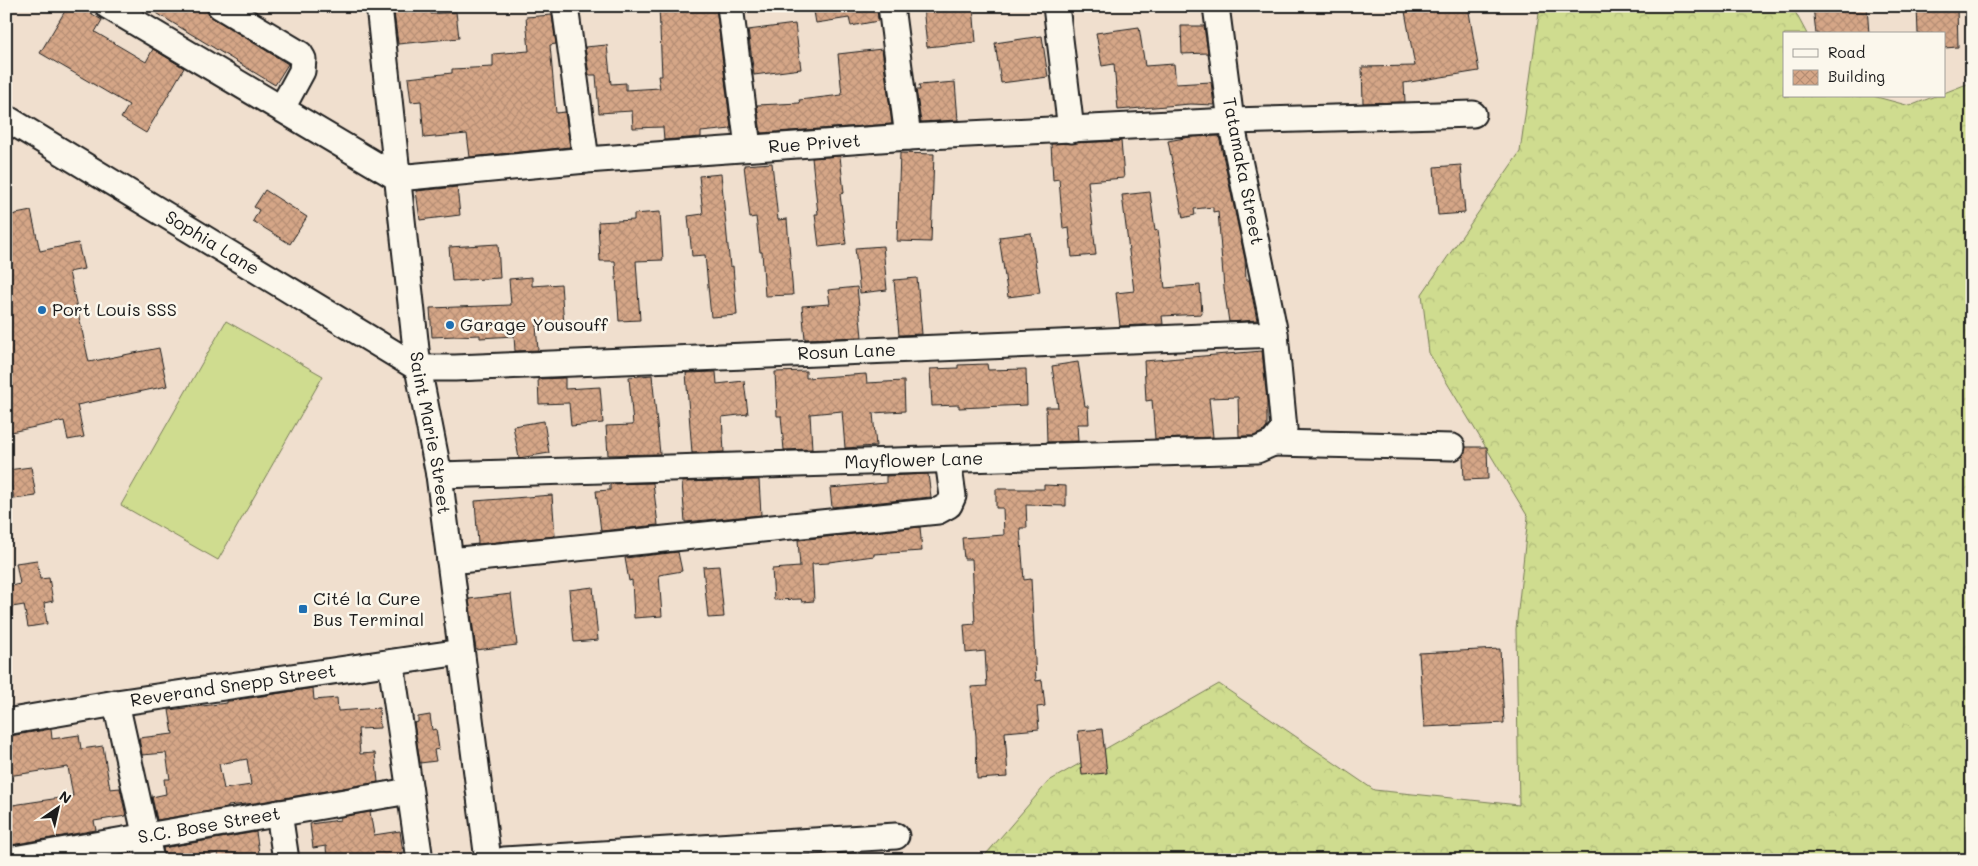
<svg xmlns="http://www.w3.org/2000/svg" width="1978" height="866" font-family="Mali,sans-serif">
<defs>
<pattern id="forest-crowns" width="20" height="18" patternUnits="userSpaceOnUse" patternTransform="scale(1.25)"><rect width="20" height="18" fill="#cfdc8f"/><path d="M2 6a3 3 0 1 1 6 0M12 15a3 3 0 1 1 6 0" fill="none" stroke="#b1bc7b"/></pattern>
<pattern id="building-cross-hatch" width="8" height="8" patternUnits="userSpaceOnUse" patternTransform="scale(1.25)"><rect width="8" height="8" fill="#d5a687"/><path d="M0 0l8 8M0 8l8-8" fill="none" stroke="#b68e74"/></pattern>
</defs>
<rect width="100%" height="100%" fill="#f0dfce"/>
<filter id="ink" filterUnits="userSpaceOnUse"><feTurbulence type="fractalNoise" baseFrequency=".02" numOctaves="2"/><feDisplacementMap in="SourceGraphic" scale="10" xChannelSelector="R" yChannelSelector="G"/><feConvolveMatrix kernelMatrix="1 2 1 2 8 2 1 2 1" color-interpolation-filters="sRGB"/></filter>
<g filter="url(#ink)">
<polygon fill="url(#forest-crowns)" stroke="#767c56" points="1540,6 1792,6 1807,34 1784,34 1784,96 1873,96 1910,106 1935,96 1944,96 1944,93 1972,82 1972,860 981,860 1049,781 1219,684 1374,790 1519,805 1516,629 1528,517 1429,353 1422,294 1520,152"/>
<polygon fill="#cfdc8f" stroke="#767c56" points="226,321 323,376 218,560 121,505"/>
<g fill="url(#building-cross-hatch)" stroke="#1c1c1c" fill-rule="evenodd">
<polygon points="68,6 79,6 102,20 95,32 146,62 153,49 184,68 146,133 121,118 129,105 40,53"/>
<polygon points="145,6 206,6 208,13 213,18 288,64 275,85"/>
<polygon points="409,6 430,6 431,14 456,12 459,38 398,44 394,12 409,11"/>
<polygon points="659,6 716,6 731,129 701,132 701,137 664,140 663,127 633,128 632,111 599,113 596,75 589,75 585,47 607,45 611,84 626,83 626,90 660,88 658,76 662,76"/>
<polygon points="813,6 877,6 878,21 851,26 849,18 816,23"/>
<polygon points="923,6 973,6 976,42 927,47"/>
<polygon points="1404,6 1468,6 1479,71 1404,83 1405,102 1363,103 1362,67 1415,66"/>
<polygon points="1813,6 1867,6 1869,34 1816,34"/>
<polygon points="1917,6 1957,6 1958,47 1944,48 1944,34 1918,34"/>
<polygon points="552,15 556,44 550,45 556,113 565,112 570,147 470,157 467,134 424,138 421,101 411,102 408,78 452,73 452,69 493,67 493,54 529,51 526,17"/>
<polygon points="795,24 801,69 754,75 748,30"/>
<polygon points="1181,26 1204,26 1208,53 1182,54"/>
<polygon points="1139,27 1145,66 1174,64 1176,84 1211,82 1214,105 1190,104 1118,110 1114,64 1102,66 1096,33"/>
<polygon points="1042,36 1048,77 1001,83 995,43"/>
<polygon points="882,49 892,124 761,133 757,105 800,103 799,100 842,95 838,54"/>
<polygon points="955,82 958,120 921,122 916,90 920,90 919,85"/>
<polygon points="1219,136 1245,259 1246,280 1249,280 1257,320 1229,322 1224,288 1218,211 1213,212 1213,207 1194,209 1195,215 1183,218 1168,141 1190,137"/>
<polygon points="1121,141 1124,178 1088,181 1096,255 1072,257 1069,228 1063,229 1059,179 1053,180 1051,144"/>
<polygon points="900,153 934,154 931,242 897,241"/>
<polygon points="840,156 844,193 840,194 846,244 819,247 815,214 818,214 812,158"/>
<polygon points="772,163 778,220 787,219 793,295 765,296 762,252 760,252 756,217 750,218 744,165"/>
<polygon points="1461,165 1465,213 1438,215 1434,167"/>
<polygon points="721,174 730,267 733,266 737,315 711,317 705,255 692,256 688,216 703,214 699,176"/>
<polygon points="457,187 460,215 420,220 416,191"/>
<polygon points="265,190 307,217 290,244 253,221 259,210 254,207"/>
<polygon points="1150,192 1155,231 1158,230 1165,288 1200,285 1202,314 1162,316 1163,324 1120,326 1116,293 1134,291 1122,195"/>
<polygon points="31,211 40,251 78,243 84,269 69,272 89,362 159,348 167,386 77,405 84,437 68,440 64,421 6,433 6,216"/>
<polygon points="660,212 663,260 636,261 640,320 619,321 615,261 600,261 598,222 634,220 634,214"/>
<polygon points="1031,233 1040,293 1008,297 999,237"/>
<polygon points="498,244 500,278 452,281 449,247"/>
<polygon points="883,246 887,290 860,293 855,248"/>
<polygon points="532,277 532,286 561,284 564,325 536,326 538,350 515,351 514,336 480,338 480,335 432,337 430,308 511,305 509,279"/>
<polygon points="917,278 922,334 899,335 894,280"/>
<polygon points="857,287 862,337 805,339 802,306 830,304 828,290"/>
<polygon points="1262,351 1267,401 1267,427 1264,431 1254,436 1239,436 1238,397 1209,398 1213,437 1155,439 1152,400 1146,401 1144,361"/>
<polygon points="1078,362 1085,406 1088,406 1089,424 1077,424 1078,441 1047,442 1046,407 1058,407 1052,366"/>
<polygon points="987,364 988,370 1026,369 1027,405 959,408 959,405 932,406 930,369 958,368 958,365"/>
<polygon points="806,371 806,378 866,374 867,383 904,381 905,411 873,413 876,446 845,448 842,411 810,414 812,449 784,450 781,416 777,416 775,372"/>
<polygon points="716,372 717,384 744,381 748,414 722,417 724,452 692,453 686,373"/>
<polygon points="652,375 660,454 608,455 606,426 633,425 629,377"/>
<polygon points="565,378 565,389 600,387 603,423 571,426 569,403 539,404 538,379"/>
<polygon points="544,421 549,453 519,458 513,426"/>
<polygon points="1466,447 1487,447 1488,479 1464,480 1463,456"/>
<polygon points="31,467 36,496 14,499 8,470"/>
<polygon points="928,474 931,497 832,507 830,488 886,483 886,476"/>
<polygon points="759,480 761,515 685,522 682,482"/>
<polygon points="653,483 658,525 601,531 596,491 610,490 610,484"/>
<polygon points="1044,485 1066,486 1066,506 1026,505 1027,528 1020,528 1024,580 1031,579 1036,681 1042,680 1045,706 1037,707 1039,729 1005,732 1008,777 977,779 976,736 971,687 987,686 985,651 966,653 964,625 975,624 972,559 964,559 962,538 1004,535 1003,508 996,508 996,489 1044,489"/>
<polygon points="552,495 555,536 478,544 475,501"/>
<polygon points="920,527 922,551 874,554 874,556 829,562 829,563 812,564 814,601 802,602 801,599 774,600 772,569 800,567 798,540"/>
<polygon points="678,552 682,571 659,575 662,616 634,618 632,580 629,581 625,558"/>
<polygon points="37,560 40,579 49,578 53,601 44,603 47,624 28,627 24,605 6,608 6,587 20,584 16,563"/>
<polygon points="719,566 724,617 708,618 703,567"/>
<polygon points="593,587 598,640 574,642 569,590"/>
<polygon points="511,594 517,645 476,650 469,599"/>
<polygon points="1500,649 1504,723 1424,727 1419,653"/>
<path d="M313,688l1,12 23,-2 1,13 41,-3 1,20 -22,1 2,25 15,-1 3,29 -123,21 -27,3v2l-71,12 -5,-23 14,-3 -2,-15h6l-4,-26 -24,2 -3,-17 34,-4 -4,-24 58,-7v-2h3zM247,759l4,26 -27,4 -5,-25z"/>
<polygon points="430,715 432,730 436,729 439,749 434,750 436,761 420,763 414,723 418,722 418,717"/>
<polygon points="51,729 52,739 79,735 81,749 103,746 110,789 120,788 126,816 94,821 96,830 6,846 6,806 73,796 68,767 8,776 6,750 13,749 10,736"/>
<polygon points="1102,729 1107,773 1082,775 1078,731"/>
<polygon points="370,812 374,835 400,831 404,860 327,860 326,846 313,848 310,824 340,820 340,817"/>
<polygon points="256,832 260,860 219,860 218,853 182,860 165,860 163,848"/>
</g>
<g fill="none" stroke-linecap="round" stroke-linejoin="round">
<defs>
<g id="minor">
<path id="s1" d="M108,6l290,172 188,-18 322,-23 323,-16 242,-7"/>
<polyline points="220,6 300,54 303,59 302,71 282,108"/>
<path id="s2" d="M379,6l39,362 21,107 49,385"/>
<polyline points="565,6 586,160"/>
<polyline points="730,6 748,147"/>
<polyline points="891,6 908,137"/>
<polyline points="1056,6 1071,130"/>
<path id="s3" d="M6,118l412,250"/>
<path id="s4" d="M418,368h37l820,-34"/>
<polyline points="1273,443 1452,447"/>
<path id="s5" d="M439,475l818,-25 16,-7 11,-14 -9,-95 -44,-213 -15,-115"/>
<polyline points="450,561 938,511 949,505 953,496 948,460"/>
<polyline points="391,663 420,860"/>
<polyline points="116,703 151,860"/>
<path id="s6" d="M6,722l110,-19 345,-51"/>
<polyline points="279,813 286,860"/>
<path id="s7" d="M8,860l401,-69"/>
<polyline points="504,860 896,836"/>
</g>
</defs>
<use href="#minor" stroke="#1c1c1c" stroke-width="29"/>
<use href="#minor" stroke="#fbf7ec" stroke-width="25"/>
</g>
</g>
<g fill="#1f6fb2" stroke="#fbf7ec" stroke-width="2">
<circle cx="42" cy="310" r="5"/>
<circle cx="450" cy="325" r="5"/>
<rect x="298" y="604" width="10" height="10" rx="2.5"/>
</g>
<g text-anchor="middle" stroke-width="5" stroke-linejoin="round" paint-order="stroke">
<g font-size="18" fill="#1c1c1c" stroke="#fbf7ec">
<text dy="6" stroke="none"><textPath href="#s1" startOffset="755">Rue Privet</textPath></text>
<text transform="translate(1243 171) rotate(79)" y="6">Tatamaka Street</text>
<text dy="6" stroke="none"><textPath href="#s3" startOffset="241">Sophia Lane</textPath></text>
<text dy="6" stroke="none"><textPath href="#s4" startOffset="429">Rosun Lane</textPath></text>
<text dy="6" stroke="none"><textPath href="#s2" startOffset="430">Saint Marie Street</textPath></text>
<text dy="6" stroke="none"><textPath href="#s5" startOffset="475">Mayflower Lane</textPath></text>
<text dy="6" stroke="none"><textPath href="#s6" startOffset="230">Reverand Snepp Street</textPath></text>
<text dy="6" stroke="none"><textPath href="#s7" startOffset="204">S.C. Bose Street</textPath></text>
</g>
<g font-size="18" fill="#1c1c1c" stroke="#fbf7ec" text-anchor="start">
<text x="52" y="316">Port Louis SSS</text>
<text x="460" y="331">Garage Yousouff</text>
<text x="313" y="605">Cité la Cure<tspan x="313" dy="21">Bus Terminal</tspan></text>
</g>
</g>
<rect width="1978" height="866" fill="none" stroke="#fbf7ec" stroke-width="25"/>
<rect x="12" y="12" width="1953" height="841" fill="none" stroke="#1c1c1c" stroke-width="2" filter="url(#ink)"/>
<rect x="1783" y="32" width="162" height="65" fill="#fbf7ec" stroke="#a29f99"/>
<rect x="1793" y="49" width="25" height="8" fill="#fbf7ec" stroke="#a29f99"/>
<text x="1828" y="58" font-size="15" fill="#1c1c1c">Road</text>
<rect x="1793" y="70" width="25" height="15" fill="url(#building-cross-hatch)" stroke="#a29f99"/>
<text x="1828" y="82" font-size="15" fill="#1c1c1c">Building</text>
<g transform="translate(58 808) rotate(34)" stroke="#fbf7ec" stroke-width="4" paint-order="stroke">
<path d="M0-4L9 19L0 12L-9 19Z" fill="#1c1c1c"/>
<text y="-8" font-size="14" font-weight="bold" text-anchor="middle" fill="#1c1c1c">N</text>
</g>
</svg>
